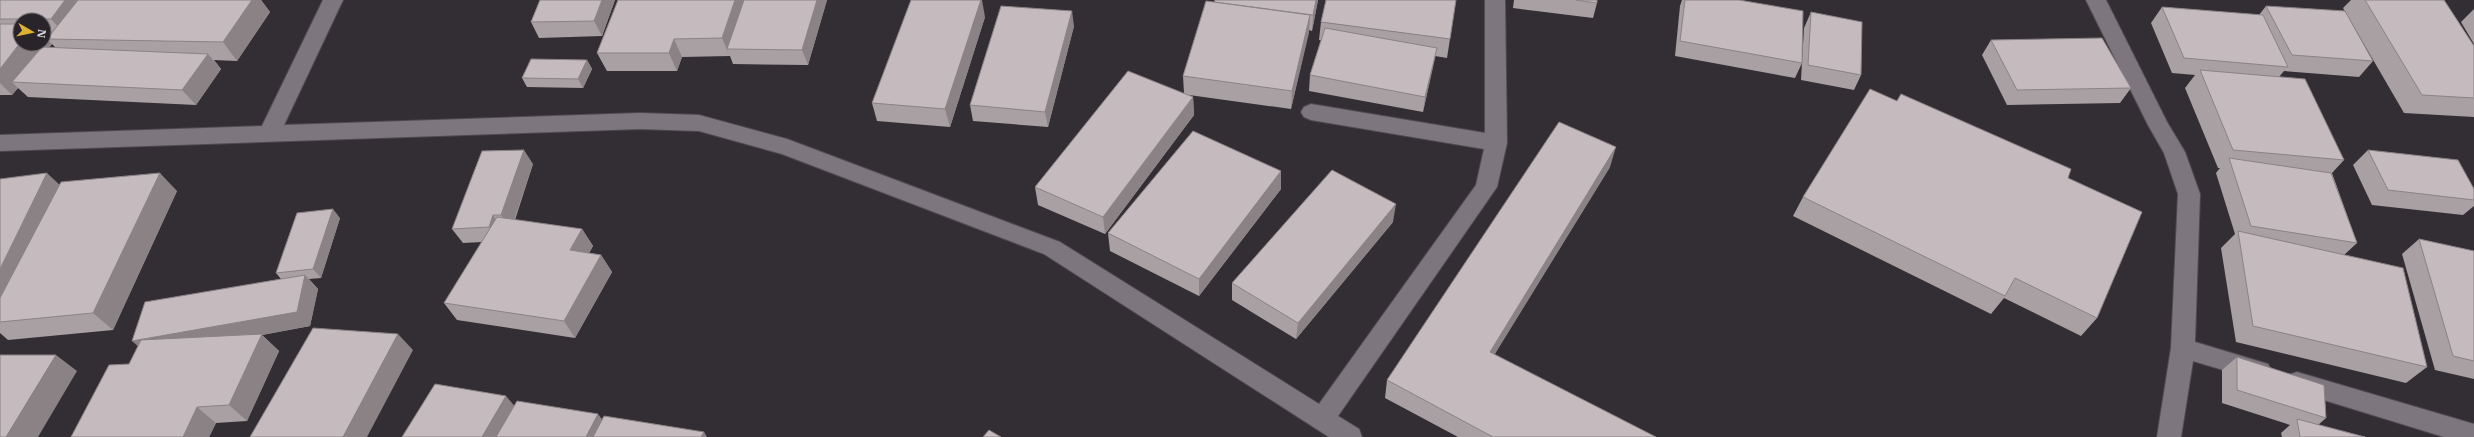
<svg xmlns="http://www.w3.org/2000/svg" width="2474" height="437" font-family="'IBM Plex Serif',serif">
<rect width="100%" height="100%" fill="#332e34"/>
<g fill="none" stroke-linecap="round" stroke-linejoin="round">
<defs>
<g id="minor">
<polygon points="323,0 343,0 284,125 640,113 699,115 787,139 1060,242 1319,404 1476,185 1484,149 1311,120 1304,117 1301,112 1304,107 1311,104 1485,133 1485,0 1505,0 1507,143 1497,187 1338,416 1359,429 1362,437 1329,437 1044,254 782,154 699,131 640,129 0,151 0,135 262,126"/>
<polygon points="2086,0 2106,0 2167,122 2185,152 2200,194 2195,342 2268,364 2272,371 2268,378 2260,381 2193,361 2181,437 2157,437 2171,348 2178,194 2164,153 2148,125"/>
<polygon points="2297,372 2474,424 2474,437 2444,437 2288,389 2285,382 2288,375"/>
</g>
</defs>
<use href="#minor" stroke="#504c51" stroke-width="2"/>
<use href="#minor" fill="#7d767e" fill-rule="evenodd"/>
</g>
<g fill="#a9a0a3" fill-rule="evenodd">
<path d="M0,0h261l9,12 -33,49 -23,-1 7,9 -25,36 -168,-8 -10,-9 -6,7h-12zM20,20h24v24h-24zM50,34l-2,3 -3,-2zM52,44l3,3h-6z"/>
<polygon points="540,0 615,0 602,36 539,38 531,22"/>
<polygon points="618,0 827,0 808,65 733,64 730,56 682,57 677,71 607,71 597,53"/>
<polygon points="1318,0 1312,31 1309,30 1291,109 1189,95 1193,97 1194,115 1105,234 1038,205 1035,187 1184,93 1183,76 1214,2"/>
<polygon points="1514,0 1597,0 1597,3 1593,18 1513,8"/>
<polygon points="1682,0 1739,0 1802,63 1795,78 1675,56 1680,6"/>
<polygon points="2351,0 2444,0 2474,46 2474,117 2404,113 2343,8"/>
<polygon points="2266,6 2373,61 2359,77 2284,71 2279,77 2344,160 2332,173 2357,243 2344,255 2427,367 2406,383 2236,342 2221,248 2235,234 2216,173 2220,168 2218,168 2185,88 2195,75 2172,73 2151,23 2162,7 2259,15"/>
<polygon points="2474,9 2474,44 2461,22"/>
<polygon points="1811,12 1861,75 1854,90 1801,80 1804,28"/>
<polygon points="985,17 950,127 877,121 872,103"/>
<polygon points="1321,22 1450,39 1447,58 1435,56 1423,112 1309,91 1310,75 1321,40 1319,40"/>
<polygon points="1074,26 1048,127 973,121 970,105"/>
<polygon points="1991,40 2131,88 2120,103 2007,105 1982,55"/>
<polygon points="587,60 592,69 583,88 527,87 522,78"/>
<polygon points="2368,150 2474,189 2474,206 2463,215 2372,205 2353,165"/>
<polygon points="533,164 515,220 582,229 593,246 589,253 601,255 612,272 575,338 457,320 444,303 482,242 463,243 452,229"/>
<polygon points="1610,167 1494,355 1656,437 1458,437 1385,398 1387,380"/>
<polygon points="1281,171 1281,189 1199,296 1110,251 1108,233"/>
<polygon points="2068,178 2097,318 2081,336 2004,298 1991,314 1793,216 1803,197"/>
<polygon points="0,179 60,185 177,191 113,330 8,340 0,333"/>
<polygon points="340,218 321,278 309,279 318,289 310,326 262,335 279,351 247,421 216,423 209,437 71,437 129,364 281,279 276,273"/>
<polygon points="1393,222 1296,339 1232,300 1232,283"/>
<polygon points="2419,239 2474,251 2474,379 2435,370 2402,254"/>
<polygon points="2237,357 2326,418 2318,425 2365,437 2282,437 2281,433 2290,425 2222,403 2222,370"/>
</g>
<g fill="#8a8285">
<polygon points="65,0 90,0 65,34 51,19"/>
<polygon points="252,0 261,0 270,12 237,61 223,42"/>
<polygon points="602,0 615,0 602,36 594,21"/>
<polygon points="735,0 748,0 727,49 730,57 722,38"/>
<polygon points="817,0 827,0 808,65 802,50"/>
<polygon points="981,0 982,0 985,17 950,127 945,109"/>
<polygon points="1316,0 1318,0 1312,31 1313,15"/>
<polygon points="1072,11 1074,26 1048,127 1045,112"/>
<polygon points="1310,15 1309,33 1291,109 1292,91"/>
<polygon points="44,33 49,39 47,39 52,44 22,82 12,82 18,88 12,95 0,83 0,69 20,43 20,44 44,44"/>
<polygon points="674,39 682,57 677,71 669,53"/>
<polygon points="1437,48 1434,63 1423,112 1425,97"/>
<polygon points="208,54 221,69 196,105 182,90"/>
<polygon points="587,60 592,69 583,88 578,79"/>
<polygon points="1193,97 1194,115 1105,234 1103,217"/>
<polygon points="1616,147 1610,167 1485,370 1490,352"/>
<polygon points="524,150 533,164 511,229 501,215"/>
<polygon points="1281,171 1281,189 1199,296 1199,279"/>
<polygon points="47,173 63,188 0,320 0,269"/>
<polygon points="160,173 177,191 113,330 93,313"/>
<polygon points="1396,204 1393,222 1296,339 1298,323"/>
<polygon points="333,209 340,218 321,278 313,269"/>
<polygon points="493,215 503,230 499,242 489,227"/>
<polygon points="582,229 593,246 581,268 570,250"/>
<polygon points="601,255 612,272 575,338 564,321"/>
<polygon points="305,275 318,289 310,326 262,335 279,351 247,421 229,405 148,355 132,341"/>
<polygon points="398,334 413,350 367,437 343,437"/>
<polygon points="56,355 77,371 38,437 6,437"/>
<polygon points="506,396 517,409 501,437 482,437"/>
<polygon points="197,407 216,423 209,437 183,437"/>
<polygon points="598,414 608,427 603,437 586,437"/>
<polygon points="704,432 707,437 701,437"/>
</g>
<g fill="#c5babe" stroke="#8a8285">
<polygon points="0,0 65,0 51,19 0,19"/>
<polygon points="78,0 252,0 223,42 47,39"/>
<polygon points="540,0 602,0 594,21 531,22"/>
<polygon points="618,0 735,0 722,38 674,39 669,53 597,53"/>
<polygon points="744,0 817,0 802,50 727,49"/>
<polygon points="911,0 981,0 945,109 872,103"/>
<polygon points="1215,0 1316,0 1313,15 1214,2"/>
<polygon points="1326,0 1456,0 1450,39 1321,22"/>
<polygon points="1576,0 1597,0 1597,3"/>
<polygon points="1685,0 1739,0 1803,11 1802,63 1680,41"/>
<polygon points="2365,0 2444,0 2474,46 2474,98 2422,95"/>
<polygon points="1206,1 1310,15 1292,91 1183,76"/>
<polygon points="1001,6 1072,11 1045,112 970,105"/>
<polygon points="2266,6 2345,11 2373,61 2292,55"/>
<polygon points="2162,7 2263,15 2288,67 2184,58"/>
<polygon points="1811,12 1862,22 1861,75 1808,65"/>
<polygon points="0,24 20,24 20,43 0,69"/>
<polygon points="1325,28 1437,48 1425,97 1310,75"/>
<polygon points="2102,38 2131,88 2017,90 1991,40"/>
<polygon points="42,47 208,54 182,90 12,82"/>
<polygon points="531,59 587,60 578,79 522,78"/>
<polygon points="2200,70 2305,79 2344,160 2233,150"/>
<polygon points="1128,71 1193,97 1103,217 1035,187"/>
<polygon points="1870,89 1897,101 1901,94 2071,169 2068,178 2142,212 2097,318 2015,278 2005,296 1803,197"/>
<polygon points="1559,122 1616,147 1490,352 1656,437 1493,437 1387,380"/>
<polygon points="1193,131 1281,171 1199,279 1108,233"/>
<polygon points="524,150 501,215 493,215 489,227 452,229 482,151"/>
<polygon points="2368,150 2458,160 2474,189 2474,200 2388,190"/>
<polygon points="2229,158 2331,173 2357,243 2251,226"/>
<polygon points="1332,170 1396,204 1298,323 1232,283"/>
<polygon points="47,173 0,269 0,179"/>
<polygon points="160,173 93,313 0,322 0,298 61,182"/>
<polygon points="333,209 313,269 276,273 297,213"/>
<polygon points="497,217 582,229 570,250 601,255 564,321 444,303"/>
<polygon points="2238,231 2403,268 2427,367 2253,326"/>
<polygon points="2419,239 2474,251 2474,361 2453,356"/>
<polygon points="305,275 297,312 132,341 145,302"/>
<polygon points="313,328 398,334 343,437 250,437"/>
<polygon points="262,334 229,405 197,407 183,437 71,437 109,365 129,364 141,340"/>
<polygon points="0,355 56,355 6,437 0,437"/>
<polygon points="2237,357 2324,385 2326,418 2237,390"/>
<polygon points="435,384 506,396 482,437 402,437"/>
<polygon points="517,401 598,414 586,437 496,437"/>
<polygon points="604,416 704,432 701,437 593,437"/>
<polygon points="2297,419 2365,437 2300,437"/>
<polygon points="989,430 1001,437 983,437"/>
</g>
<g transform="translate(32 32) rotate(99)"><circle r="19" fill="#29242a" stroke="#706c71"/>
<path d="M0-3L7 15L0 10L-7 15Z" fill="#ddb133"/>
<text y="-6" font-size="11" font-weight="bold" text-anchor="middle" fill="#dad7db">N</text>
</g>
</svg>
